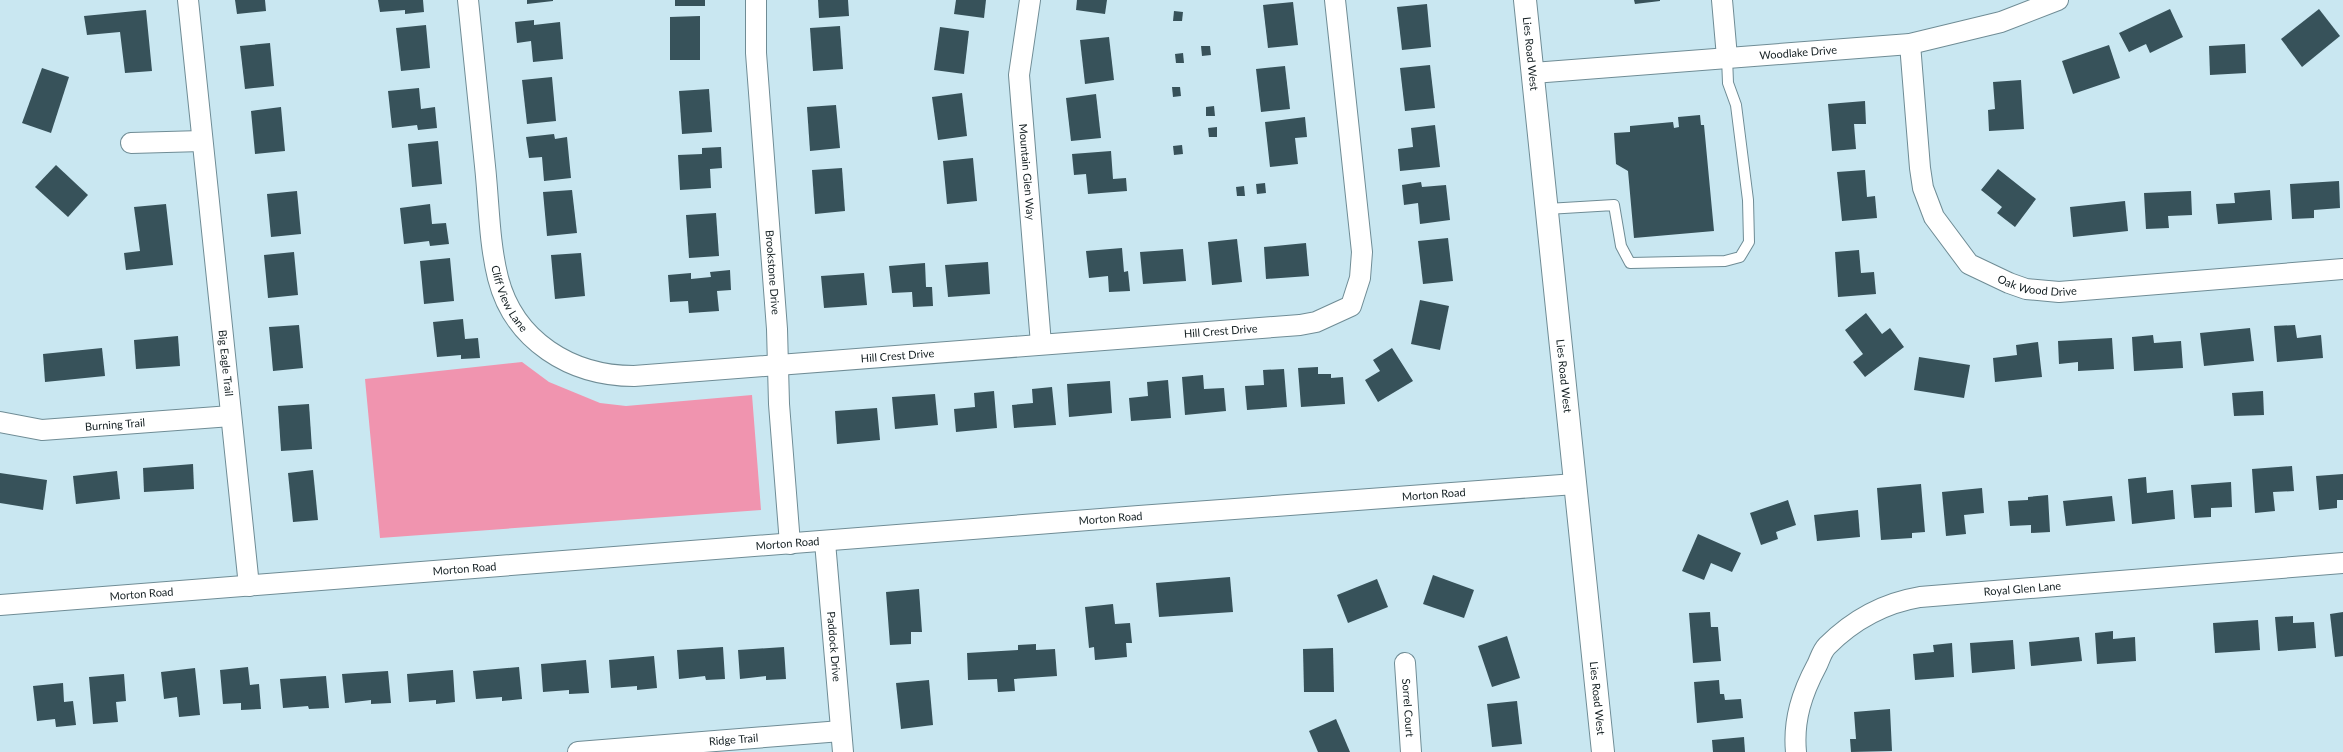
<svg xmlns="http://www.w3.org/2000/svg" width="2343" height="752" font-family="Lato,sans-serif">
<rect width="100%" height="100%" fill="#c9e7f1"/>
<polygon fill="#f094af" points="522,362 549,382 600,403 626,406 752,395 761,510 380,538 365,379"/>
<g fill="#37525a">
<polygon points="235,0 265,0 266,11 237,14"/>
<polygon points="378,0 423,0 424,12 405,14 405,10 380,12"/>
<polygon points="527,0 553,0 553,1 527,4"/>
<rect x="675" y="0" width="30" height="6"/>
<polygon points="818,0 848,0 849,16 819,18"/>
<polygon points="956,0 986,0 984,18 954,14"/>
<polygon points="1077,0 1107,0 1105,14 1076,10"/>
<polygon points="1634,0 1660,0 1660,1 1635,4"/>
<polygon points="1293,2 1298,45 1268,48 1263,5"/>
<polygon points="1427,4 1431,47 1402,50 1397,7"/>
<polygon points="2170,9 2183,37 2150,53 2146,44 2129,52 2119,33"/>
<polygon points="2319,9 2340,36 2302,67 2281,39"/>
<polygon points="146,10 152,71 125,73 120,32 87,35 84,16"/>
<polygon points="1174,11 1183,12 1182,21 1173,21"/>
<polygon points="700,16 700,60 670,60 670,17"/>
<polygon points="534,20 534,25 560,22 563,59 533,62 531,41 517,43 515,22"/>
<polygon points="426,25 430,68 401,71 396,28"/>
<polygon points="840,26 843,69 813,71 810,28"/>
<polygon points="940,27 969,31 964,74 934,70"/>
<polygon points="1109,37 1114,80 1085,84 1080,40"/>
<polygon points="270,43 274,86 245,89 240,46"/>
<polygon points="2245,44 2246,73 2210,75 2209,46"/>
<polygon points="2109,45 2120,78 2073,94 2062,61"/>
<polygon points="1201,46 1210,46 1211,55 1202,56"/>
<polygon points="1183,53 1184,63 1176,63 1175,54"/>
<polygon points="1430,65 1435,108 1405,111 1400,68"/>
<polygon points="1285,66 1290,109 1261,112 1256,69"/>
<polygon points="42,68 69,77 51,133 22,123"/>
<polygon points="552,77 556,121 527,124 522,80"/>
<polygon points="2021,80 2024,129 1989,131 1988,110 1995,109 1993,82"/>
<polygon points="1172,87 1180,87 1181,96 1173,97"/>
<polygon points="419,88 421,109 435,107 437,128 418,130 417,125 392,128 388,91"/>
<polygon points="709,89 712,132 682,134 679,91"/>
<polygon points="962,93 967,136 938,140 932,97"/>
<polygon points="1096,94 1101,138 1071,141 1066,98"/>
<polygon points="1865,101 1866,124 1854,124 1856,149 1832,151 1828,104"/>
<polygon points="836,105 840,148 810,151 807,107"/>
<polygon points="1214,106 1215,116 1206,116 1206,107"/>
<polygon points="281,107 285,151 255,154 251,111"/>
<polygon points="1700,115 1701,125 1704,125 1714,231 1634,238 1628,171 1616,164 1614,133 1630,132 1630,126 1673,122 1674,128 1679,127 1678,117"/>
<polygon points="1305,117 1307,137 1295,138 1298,164 1270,167 1265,122"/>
<polygon points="1435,125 1440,167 1400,171 1398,149 1413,147 1411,128"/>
<polygon points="1217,127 1217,137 1209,137 1208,128"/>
<polygon points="554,134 555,139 567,137 571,178 544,181 542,157 529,158 526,137"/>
<polygon points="438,141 442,184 412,187 408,144"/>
<polygon points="1182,145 1183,154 1174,155 1173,146"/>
<polygon points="721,147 722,168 710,169 711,188 680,190 678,155 702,154 702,148"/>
<polygon points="1111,151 1113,179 1126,178 1127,191 1088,194 1086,174 1074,175 1072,154"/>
<polygon points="973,158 977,201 947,204 943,161"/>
<polygon points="56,165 88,195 68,217 35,187"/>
<polygon points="842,168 845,211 815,214 812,170"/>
<polygon points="1998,169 2036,199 2015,227 1997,213 2002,207 1981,190"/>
<polygon points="1865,170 1867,197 1875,196 1877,218 1842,221 1837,172"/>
<polygon points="2339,181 2340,208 2314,210 2314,218 2292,219 2290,184"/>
<polygon points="1421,182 1422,187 1446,185 1450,220 1420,224 1418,203 1404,205 1402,185"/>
<polygon points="1265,183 1266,193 1257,194 1256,184"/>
<polygon points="1244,186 1245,196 1237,196 1236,187"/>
<polygon points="572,190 577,233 547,236 543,192"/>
<polygon points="2270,190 2272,220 2218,224 2216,204 2235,203 2234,193"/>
<polygon points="297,191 301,234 271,237 267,194"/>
<polygon points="2191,191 2192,215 2168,216 2169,228 2146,229 2144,193"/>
<polygon points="2125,201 2128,231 2073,237 2070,207"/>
<polygon points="166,204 173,265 126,270 124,253 140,251 134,207"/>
<polygon points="430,204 432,224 446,223 449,244 430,246 429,241 404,244 400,208"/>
<polygon points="716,213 719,256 689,258 686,215"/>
<polygon points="1448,238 1453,281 1423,284 1418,241"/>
<polygon points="1237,239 1242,282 1212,285 1208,242"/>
<polygon points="1306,243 1309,276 1266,279 1264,247"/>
<polygon points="1122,248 1124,272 1128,271 1130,291 1109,292 1108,276 1089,278 1086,251"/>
<polygon points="1183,249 1186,281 1143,284 1140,252"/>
<polygon points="1859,250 1861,273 1874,272 1876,294 1838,297 1835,252"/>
<polygon points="294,252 298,295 268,298 264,255"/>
<polygon points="581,253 585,296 555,299 551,255"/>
<polygon points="450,258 454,301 424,304 420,261"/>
<polygon points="988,262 990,294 948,297 945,265"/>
<polygon points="925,263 926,287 932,287 933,306 913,307 912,292 892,293 889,266"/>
<polygon points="730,270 731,290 717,291 719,311 689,313 688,301 670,302 668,275 691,273 691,279 711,277 710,272"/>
<polygon points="864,273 867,305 824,308 821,276"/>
<polygon points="1420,300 1449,306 1440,350 1411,344"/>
<polygon points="1866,313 1882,334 1890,328 1904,347 1865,377 1853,362 1863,354 1845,330"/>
<polygon points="463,319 465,339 478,338 480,358 461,359 461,355 437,357 433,322"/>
<polygon points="299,325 303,368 273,371 269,327"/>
<polygon points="2295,325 2297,338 2321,335 2323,358 2277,362 2274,326"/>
<polygon points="2250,328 2254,361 2204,366 2200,333"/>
<polygon points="2153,335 2154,343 2181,341 2183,368 2134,371 2132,337"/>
<polygon points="178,336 180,366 136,369 134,340"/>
<polygon points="2112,338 2114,369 2078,371 2078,362 2059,364 2058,341"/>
<polygon points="2038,342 2042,377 1995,382 1993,358 2017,355 2016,345"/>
<polygon points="102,348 105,376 45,382 43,354"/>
<polygon points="1392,348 1413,381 1378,402 1365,380 1380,371 1373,360"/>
<polygon points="1919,357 1970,365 1964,398 1914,390"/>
<polygon points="1318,367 1318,374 1331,374 1331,378 1343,377 1345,404 1301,407 1298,368"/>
<polygon points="1284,369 1287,407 1247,410 1245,386 1264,385 1263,370"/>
<polygon points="1203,375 1204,389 1224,388 1226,411 1185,415 1182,377"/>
<polygon points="1168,380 1171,418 1131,421 1129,398 1148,396 1147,382"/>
<polygon points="1110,381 1112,413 1069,417 1067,384"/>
<polygon points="1052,387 1056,425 1014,428 1012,405 1033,403 1032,389"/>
<polygon points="994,391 997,428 956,432 954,409 975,407 974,393"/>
<polygon points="2263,391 2264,415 2234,416 2232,393"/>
<polygon points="935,394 938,425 895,429 892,397"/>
<polygon points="309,404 312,449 281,451 278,406"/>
<polygon points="877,408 880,440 837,444 835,411"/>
<polygon points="193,464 194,489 144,492 143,468"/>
<polygon points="2292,466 2294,491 2273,492 2275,511 2255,513 2252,469"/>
<polygon points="313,470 318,520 293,522 288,473"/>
<polygon points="117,471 120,499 76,504 73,476"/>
<polygon points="0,473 47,480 43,510 0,503"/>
<polygon points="2343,474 2343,500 2337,500 2337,508 2319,510 2316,476"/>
<polygon points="2146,477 2147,493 2173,490 2175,519 2132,524 2128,479"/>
<polygon points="2231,482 2232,507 2211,508 2211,517 2194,518 2191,485"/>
<polygon points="1921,484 1925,532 1912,533 1912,538 1881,540 1877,488"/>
<polygon points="1982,488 1984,513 1964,515 1966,534 1946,536 1942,492"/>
<polygon points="2048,495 2050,532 2031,533 2031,525 2010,526 2008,501 2028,500 2028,497"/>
<polygon points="2112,496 2115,521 2066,526 2063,501"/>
<polygon points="1788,500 1796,525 1776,532 1778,539 1761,545 1750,513"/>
<polygon points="1858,510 1860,537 1817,541 1814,515"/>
<polygon points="1698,534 1741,553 1732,572 1711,563 1704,580 1682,571"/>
<polygon points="1433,575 1474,590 1464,618 1423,604"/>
<polygon points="1230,577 1233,612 1159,617 1156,583"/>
<polygon points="1377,579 1388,607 1348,623 1337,595"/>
<polygon points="919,589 922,632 911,632 911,644 890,645 886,592"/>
<polygon points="1113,604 1115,624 1130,623 1132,643 1126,643 1127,657 1095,660 1094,647 1089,648 1085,607"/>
<polygon points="1710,612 1711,627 1718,627 1721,661 1693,663 1689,613"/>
<polygon points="2343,612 2343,656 2335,657 2330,614"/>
<polygon points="2293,616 2293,623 2314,622 2316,648 2278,651 2275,617"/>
<polygon points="2258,620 2260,650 2215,653 2213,623"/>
<polygon points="2113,631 2113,639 2135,637 2136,661 2097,664 2095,633"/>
<polygon points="1507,636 1520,678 1492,687 1478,646"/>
<polygon points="2079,637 2082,661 2031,666 2029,642"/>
<polygon points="2013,640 2015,669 1972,673 1970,643"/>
<polygon points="1952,643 1954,677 1915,680 1913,654 1934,652 1933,645"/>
<polygon points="1036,644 1036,650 1055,649 1057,676 1014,679 1015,691 998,692 997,679 968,680 967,653 1018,650 1018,645"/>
<polygon points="723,647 725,679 706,680 705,676 679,679 677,650"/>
<polygon points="784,647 786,679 766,680 766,676 740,679 738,650"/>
<polygon points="1333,648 1334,692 1304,692 1303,649"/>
<polygon points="654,656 657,688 637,690 637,686 611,688 609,660"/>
<polygon points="586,660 589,693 569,694 569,690 543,692 541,664"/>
<polygon points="248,667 250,685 259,684 261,709 241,710 241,703 223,704 220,670"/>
<polygon points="519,667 522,699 502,701 502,697 476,699 473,671"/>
<polygon points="195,668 200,715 179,717 177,697 164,699 161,672"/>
<polygon points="453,670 455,702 436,704 436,700 409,702 407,674"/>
<polygon points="388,671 391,703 371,704 371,700 345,703 342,674"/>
<polygon points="124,674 126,701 116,702 118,722 93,724 89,677"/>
<polygon points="326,676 329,708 309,709 308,706 283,708 280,679"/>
<polygon points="929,680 933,725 901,729 896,683"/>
<polygon points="1719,680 1720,694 1724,694 1725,700 1741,699 1743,718 1697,723 1694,682"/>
<polygon points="63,683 64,702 73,701 76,725 56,727 55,719 37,721 33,686"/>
<polygon points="1517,701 1522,744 1492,747 1487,704"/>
<polygon points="1890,709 1892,751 1851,752 1850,739 1856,739 1854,712"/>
<polygon points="1336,719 1350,752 1318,752 1309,731"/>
<polygon points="1744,737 1745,752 1713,752 1712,740"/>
</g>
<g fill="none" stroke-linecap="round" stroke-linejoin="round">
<defs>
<polyline id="service" points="1547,209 1614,205 1621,246 1630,263 1725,261 1740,257 1749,242 1748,200 1736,105 1728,83 1727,57"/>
<g id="minor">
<path id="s1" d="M188,0l61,586"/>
<path id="s2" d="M468,0c6,55 11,111 17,166 4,37 4,76 13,112 16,63 73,98 136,98l666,-51 16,-3 35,-16 9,-28 2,-26 -27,-252"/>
<path id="s3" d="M756,0v53l21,276 2,75 11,140"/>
<path id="s4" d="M1030,0l-11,75 22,269"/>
<polyline points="1722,0 1727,57"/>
<path id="s5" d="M1910,44l10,124 3,20 11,29 35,47 40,19 17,6 33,3 284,-23"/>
<path id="s6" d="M1533,73l377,-29 91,-22 57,-22"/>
<polyline points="131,143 202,141"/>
<path id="s7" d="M0,422l42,8 189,-14"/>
<path id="s8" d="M825,542l18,210"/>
<path id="s9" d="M0,605l1139,-89 436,-32"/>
<path id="s10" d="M1405,663l6,89"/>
<path id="s11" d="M578,752l263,-21"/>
<path id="s12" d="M1796,752c-3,-32 6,-59 21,-87 3,-6 5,-14 10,-19 25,-25 57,-43 93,-49l423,-34"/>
</g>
<g id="tertiary">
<path id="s13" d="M1525,0l78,752"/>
</g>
</defs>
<use href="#service" stroke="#6f8c95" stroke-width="12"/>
<use href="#minor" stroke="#6f8c95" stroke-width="22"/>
<use href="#tertiary" stroke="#6f8c95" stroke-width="24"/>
<use href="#service" stroke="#fff" stroke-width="10"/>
<use href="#minor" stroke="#fff" stroke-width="20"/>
<use href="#tertiary" stroke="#fff" stroke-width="22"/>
</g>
<g text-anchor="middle" stroke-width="4" stroke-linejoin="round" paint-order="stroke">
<g font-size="11" fill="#141f22" stroke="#d6f5ff">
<text dy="4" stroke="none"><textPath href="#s6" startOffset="266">Woodlake Drive</textPath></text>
<text dy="4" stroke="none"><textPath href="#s13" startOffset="54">Lies Road West</textPath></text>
<text dy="4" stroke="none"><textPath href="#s4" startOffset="173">Mountain Glen Way</textPath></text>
<text dy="4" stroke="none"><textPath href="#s3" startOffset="273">Brookstone Drive</textPath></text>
<text dy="4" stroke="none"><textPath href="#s5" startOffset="307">Oak Wood Drive</textPath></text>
<text dy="4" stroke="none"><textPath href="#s2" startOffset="303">Cliff View Lane</textPath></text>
<text dy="4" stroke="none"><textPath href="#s2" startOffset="1049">Hill Crest Drive</textPath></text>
<text dy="4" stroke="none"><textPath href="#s2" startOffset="725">Hill Crest Drive</textPath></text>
<text dy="4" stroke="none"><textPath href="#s1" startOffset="365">Big Eagle Trail</textPath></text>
<text dy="4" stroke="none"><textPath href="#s13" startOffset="378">Lies Road West</textPath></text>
<text dy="4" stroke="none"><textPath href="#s7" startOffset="116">Burning Trail</textPath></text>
<text dy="4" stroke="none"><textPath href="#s9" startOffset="1438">Morton Road</textPath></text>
<text dy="4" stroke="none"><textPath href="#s9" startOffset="1114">Morton Road</textPath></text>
<text dy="4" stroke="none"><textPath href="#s9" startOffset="790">Morton Road</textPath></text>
<text dy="4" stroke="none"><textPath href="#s9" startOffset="466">Morton Road</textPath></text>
<text dy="4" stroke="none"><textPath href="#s12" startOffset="322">Royal Glen Lane</textPath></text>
<text dy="4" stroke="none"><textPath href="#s9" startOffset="142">Morton Road</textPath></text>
<text dy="4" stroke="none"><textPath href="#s8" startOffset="105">Paddock Drive</textPath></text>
<text dy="4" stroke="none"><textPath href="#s13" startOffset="702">Lies Road West</textPath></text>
<text dy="4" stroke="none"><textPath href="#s10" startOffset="45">Sorrel Court</textPath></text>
<text dy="4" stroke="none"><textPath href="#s11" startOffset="156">Ridge Trail</textPath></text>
</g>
</g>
</svg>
